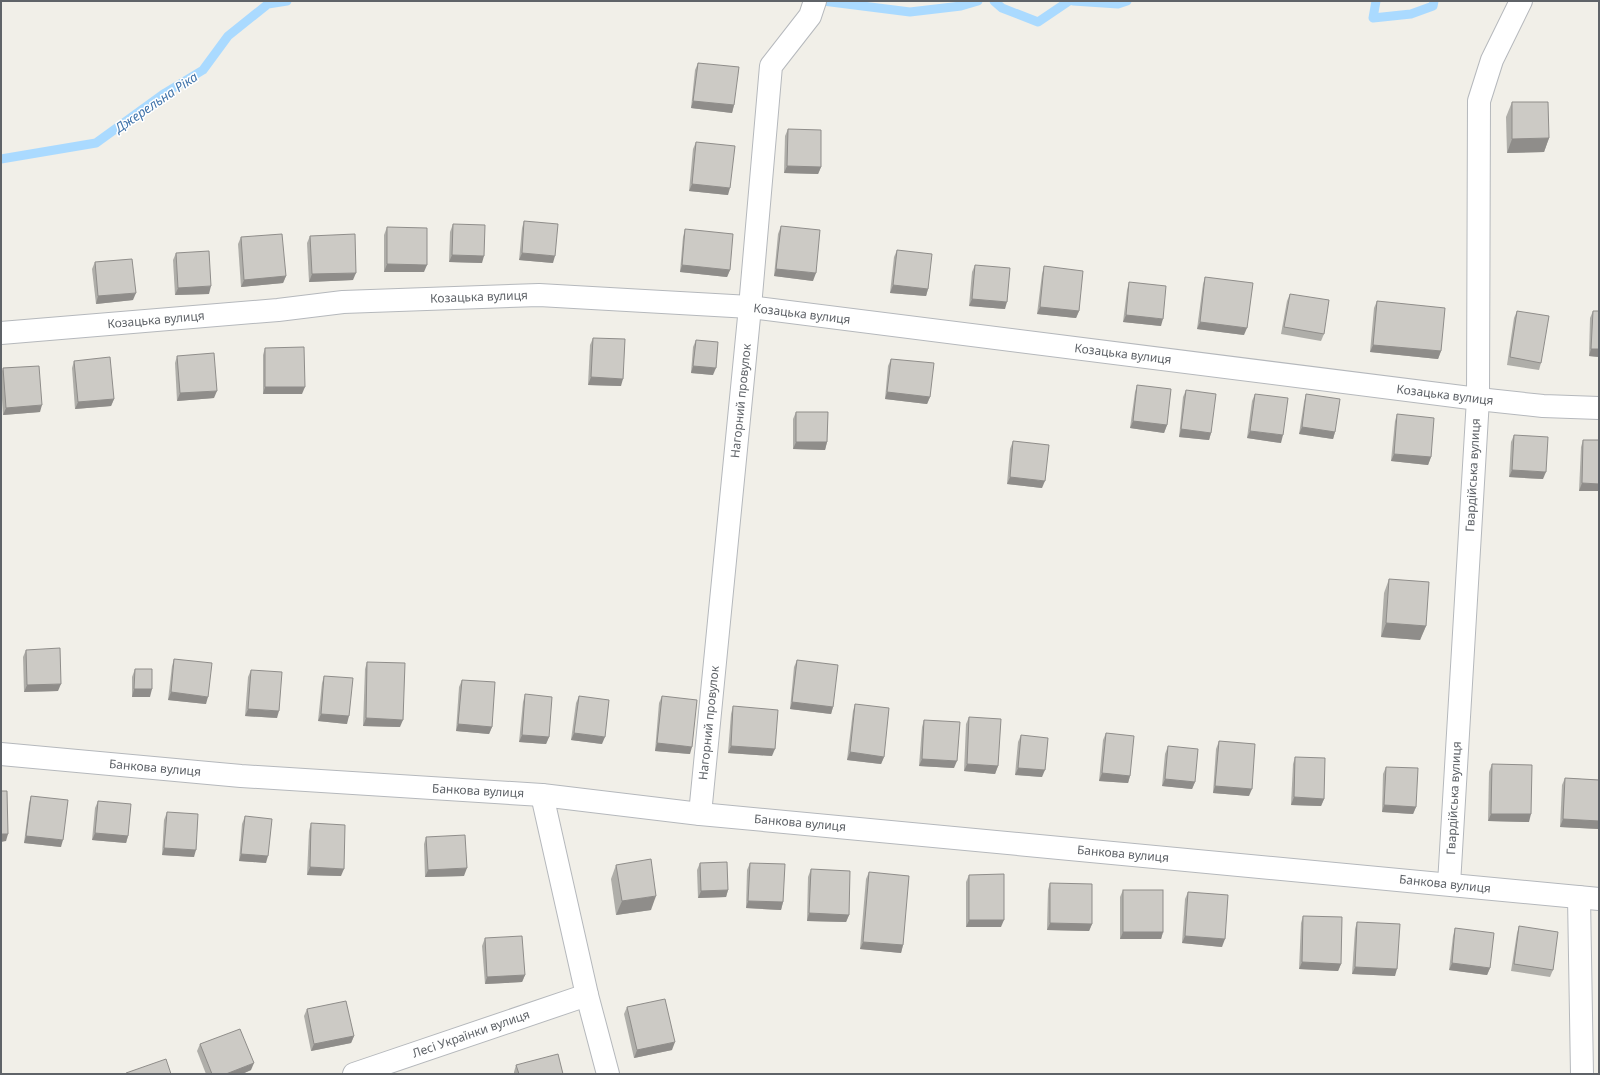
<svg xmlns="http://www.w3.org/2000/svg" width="1600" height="1075" font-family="'Noto Sans',sans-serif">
<rect width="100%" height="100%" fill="#f1efe8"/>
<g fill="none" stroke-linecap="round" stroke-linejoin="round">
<g stroke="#aadaff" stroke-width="9">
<polyline points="823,1 910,12 961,6 978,1"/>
<polyline points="994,1 1002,8 1038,22 1069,1"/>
<polyline points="1073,1 1118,4 1127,1"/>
<polyline points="1376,1 1373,18 1411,14 1433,6 1434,1"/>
<polyline points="1,159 96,143 165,93 203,70 228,36 268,4 287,1"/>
</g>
<defs>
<g id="minor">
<polyline points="1,333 278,310 343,302 539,295 750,307 1478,399 1543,406 1599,408"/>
<polyline points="1,754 241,776 542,795 700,814 1599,899"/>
<polyline points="542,795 587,995 608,1074"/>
<polyline points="700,814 750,307 771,66 810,16 815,1"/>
<polyline points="1449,884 1478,399 1479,101 1492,60 1521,1"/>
<polyline points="1579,897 1582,1074"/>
<polyline points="354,1074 587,995"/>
</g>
</defs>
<use href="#minor" stroke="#b5b8bc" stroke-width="24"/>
<use href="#minor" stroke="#fff" stroke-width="22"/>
</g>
<g fill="#afaea9">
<polygon points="698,63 734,105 732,113 691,108 695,70"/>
<polygon points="1512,102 1549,138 1544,152 1507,153 1506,117"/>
<polygon points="788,129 821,167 818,174 784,173 785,136"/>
<polygon points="696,142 728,195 689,191 693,149"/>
<polygon points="524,221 553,263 519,260 522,228"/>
<polygon points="453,224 482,263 449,262 450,232"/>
<polygon points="781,226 813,281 774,276 778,234"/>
<polygon points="387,227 424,272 384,272 384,235"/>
<polygon points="685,229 730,270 727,277 680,272 683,237"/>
<polygon points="310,236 353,280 309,282 307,243"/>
<polygon points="241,237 286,276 283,283 241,287 238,244"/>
<polygon points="897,250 928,289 926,296 890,293 894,257"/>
<polygon points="176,253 209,294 175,295 173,260"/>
<polygon points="95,262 133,300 96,304 92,269"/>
<polygon points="975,265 1005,309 969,306 972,272"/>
<polygon points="1044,266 1079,311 1076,318 1037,314 1042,274"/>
<polygon points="1205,277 1244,335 1197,329 1203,284"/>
<polygon points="1129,282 1161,326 1123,322 1127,290"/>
<polygon points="1290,294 1324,334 1321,341 1281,334 1287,301"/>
<polygon points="1377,301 1441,351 1438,359 1370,352 1374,308"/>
<polygon points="1517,311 1541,363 1539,370 1507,365 1514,318"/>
<polygon points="1593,311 1599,357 1589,356 1590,318"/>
<polygon points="593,338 621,386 588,385 590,345"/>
<polygon points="696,340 713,375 691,373 693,347"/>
<polygon points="265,348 302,394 263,394 263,355"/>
<polygon points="177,356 214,398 177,401 175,363"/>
<polygon points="891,359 930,397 927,404 885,399 888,366"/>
<polygon points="74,361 114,399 111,406 75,409 72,368"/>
<polygon points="3,368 40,412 3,415 1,382 1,374"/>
<polygon points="1137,385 1167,425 1164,433 1130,428 1135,392"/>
<polygon points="1186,390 1211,433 1209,440 1179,437 1183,397"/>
<polygon points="1255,394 1281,443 1247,438 1252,401"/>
<polygon points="1306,394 1335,432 1333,439 1299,434 1304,402"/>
<polygon points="796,412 827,442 825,450 793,449 793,419"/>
<polygon points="1397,414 1431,457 1428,465 1391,461 1395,421"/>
<polygon points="1514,435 1543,479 1509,477 1511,442"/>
<polygon points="1583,440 1599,440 1599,491 1579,491 1581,447"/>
<polygon points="1013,441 1042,488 1007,484 1010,449"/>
<polygon points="1389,579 1426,626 1420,640 1381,637 1384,593"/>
<polygon points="26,650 58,691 24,692 23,657"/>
<polygon points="174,659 206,704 168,700 172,666"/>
<polygon points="797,660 833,707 831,714 790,709 794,667"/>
<polygon points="367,662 400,727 363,726 365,669"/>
<polygon points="135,669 150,697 132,697 132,677"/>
<polygon points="251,670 277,718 245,716 248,677"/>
<polygon points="324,676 347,724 318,721 322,683"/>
<polygon points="462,680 492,727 489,734 456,731 459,687"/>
<polygon points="525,694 549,737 546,744 519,742 523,702"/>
<polygon points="579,696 602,744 571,740 576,703"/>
<polygon points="662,696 690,754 655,751 659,703"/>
<polygon points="855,704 884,757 881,764 847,760 853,711"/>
<polygon points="733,706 772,756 728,753 731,714"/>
<polygon points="969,717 998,766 995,774 964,771 966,724"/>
<polygon points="924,720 954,768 919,766 922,727"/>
<polygon points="1106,733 1130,776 1128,783 1099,781 1103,740"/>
<polygon points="1021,735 1042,777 1015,775 1018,742"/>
<polygon points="1219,741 1249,796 1213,793 1216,749"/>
<polygon points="1168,746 1195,782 1192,789 1162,786 1165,754"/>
<polygon points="1295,757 1324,799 1321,806 1291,805 1293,764"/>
<polygon points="1492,764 1529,822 1488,821 1489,772"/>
<polygon points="1386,767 1416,807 1413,814 1382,812 1383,774"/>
<polygon points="1565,778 1599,780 1599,829 1560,827 1562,785"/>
<polygon points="31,796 61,847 24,843 29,803"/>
<polygon points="98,801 128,836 126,843 92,840 95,808"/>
<polygon points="167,812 194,857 162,855 164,820"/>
<polygon points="245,816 266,863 239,861 242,824"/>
<polygon points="311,823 341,876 307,875 309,831"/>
<polygon points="426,837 464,876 425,877 424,844"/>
<polygon points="700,863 728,890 726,897 698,898 697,870"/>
<polygon points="750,863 783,902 781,910 746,908 747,870"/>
<polygon points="616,865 651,910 616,915 611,879"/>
<polygon points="811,869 849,915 846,922 807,921 808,877"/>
<polygon points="869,872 903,945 901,953 860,949 866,879"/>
<polygon points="969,875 1001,927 966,927 966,882"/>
<polygon points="1050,883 1092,924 1089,931 1047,930 1048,890"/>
<polygon points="1123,890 1163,932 1161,939 1120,939 1120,897"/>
<polygon points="1188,892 1222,947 1182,943 1185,899"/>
<polygon points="1303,916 1341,964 1338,971 1299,969 1301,923"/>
<polygon points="1357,922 1395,976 1352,974 1355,929"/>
<polygon points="1519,926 1553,970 1550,977 1511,971 1517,933"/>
<polygon points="1455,928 1490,968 1487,975 1449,970 1453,936"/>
<polygon points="485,938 525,975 522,982 485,984 482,946"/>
<polygon points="627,1007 672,1050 634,1058 624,1014"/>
<polygon points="307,1009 354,1036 351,1043 311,1051 304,1016"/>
<polygon points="200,1044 251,1070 242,1074 206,1074 197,1051"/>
<polygon points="516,1065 563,1074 514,1074 514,1072"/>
</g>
<g fill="#8f8d8a">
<polygon points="693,101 734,105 732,113 691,108"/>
<polygon points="1549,138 1544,152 1507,153 1512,139"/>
<polygon points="787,166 821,167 818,174 784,173"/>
<polygon points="692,184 730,188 728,195 689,191"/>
<polygon points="522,253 555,256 553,263 519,260"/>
<polygon points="452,255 484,256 482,263 449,262"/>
<polygon points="387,264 427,265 424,272 384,272"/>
<polygon points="682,265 730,270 727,277 680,272"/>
<polygon points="776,269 816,273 813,281 774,276"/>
<polygon points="356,273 353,280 309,282 312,274"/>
<polygon points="286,276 283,283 241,287 244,280"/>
<polygon points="893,285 928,289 926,296 890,293"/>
<polygon points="211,286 209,294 175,295 178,288"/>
<polygon points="136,293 133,300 96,304 98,296"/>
<polygon points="972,299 1007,302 1005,309 969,306"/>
<polygon points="1040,307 1079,311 1076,318 1037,314"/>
<polygon points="1126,315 1163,319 1161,326 1123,322"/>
<polygon points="1200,322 1247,328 1244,335 1197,329"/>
<polygon points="1373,345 1441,351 1438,359 1370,352"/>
<polygon points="1591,349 1599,349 1599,357 1589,356"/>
<polygon points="693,366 716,368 713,375 691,373"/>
<polygon points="591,377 623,379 621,386 588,385"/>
<polygon points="265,387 305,387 302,394 263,394"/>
<polygon points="217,391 214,398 177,401 180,393"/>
<polygon points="887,392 930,397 927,404 885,399"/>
<polygon points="114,399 111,406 75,409 78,402"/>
<polygon points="42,405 40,412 3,415 6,408"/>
<polygon points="1133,421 1167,425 1164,433 1130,428"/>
<polygon points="1302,427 1335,432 1333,439 1299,434"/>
<polygon points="1181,429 1211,433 1209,440 1179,437"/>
<polygon points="1250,431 1283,435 1281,443 1247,438"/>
<polygon points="796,442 827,442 825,450 793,449"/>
<polygon points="1394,454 1431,457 1428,465 1391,461"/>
<polygon points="1512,470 1546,472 1543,479 1509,477"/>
<polygon points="1010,477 1045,481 1042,488 1007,484"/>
<polygon points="1582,483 1599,484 1599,491 1579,491"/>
<polygon points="1386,623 1426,626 1420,640 1381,637"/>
<polygon points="61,684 58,691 24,692 27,685"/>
<polygon points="134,689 152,689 150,697 132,697"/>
<polygon points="171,692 208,697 206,704 168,700"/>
<polygon points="792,702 833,707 831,714 790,709"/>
<polygon points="248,709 279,711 277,718 245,716"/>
<polygon points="321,714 349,716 347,724 318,721"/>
<polygon points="366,718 403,720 400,727 363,726"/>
<polygon points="458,724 492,727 489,734 456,731"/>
<polygon points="574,733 605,737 602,744 571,740"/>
<polygon points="522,735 549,737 546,744 519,742"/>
<polygon points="657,743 692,747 690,754 655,751"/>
<polygon points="731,746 775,749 772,756 728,753"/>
<polygon points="850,752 884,757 881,764 847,760"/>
<polygon points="922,759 957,761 954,768 919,766"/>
<polygon points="967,764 998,766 995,774 964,771"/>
<polygon points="1018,768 1045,770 1042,777 1015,775"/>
<polygon points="1102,773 1130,776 1128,783 1099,781"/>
<polygon points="1165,779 1195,782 1192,789 1162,786"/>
<polygon points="1215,786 1252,789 1249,796 1213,793"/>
<polygon points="1294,797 1324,799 1321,806 1291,805"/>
<polygon points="1384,805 1416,807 1413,814 1382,812"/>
<polygon points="1491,814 1531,814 1529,822 1488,821"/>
<polygon points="1563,819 1599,821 1599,829 1560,827"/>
<polygon points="95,833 128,836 126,843 92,840"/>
<polygon points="1,834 8,834 6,841 1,842"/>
<polygon points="26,836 63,840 61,847 24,843"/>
<polygon points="164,848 196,850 194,857 162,855"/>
<polygon points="241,854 268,856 266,863 239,861"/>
<polygon points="310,867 344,869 341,876 307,875"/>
<polygon points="467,868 464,876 425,877 428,870"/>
<polygon points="728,890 726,897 698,898 701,891"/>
<polygon points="656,896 651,910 616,915 622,901"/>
<polygon points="748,901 783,902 781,910 746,908"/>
<polygon points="809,913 849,915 846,922 807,921"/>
<polygon points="969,920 1004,920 1001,927 966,927"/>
<polygon points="1050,923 1092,924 1089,931 1047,930"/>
<polygon points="1123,932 1163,932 1161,939 1120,939"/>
<polygon points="1185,936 1225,939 1222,947 1182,943"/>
<polygon points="863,942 903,945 901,953 860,949"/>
<polygon points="1302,962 1341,964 1338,971 1299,969"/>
<polygon points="1452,963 1490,968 1487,975 1449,970"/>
<polygon points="1355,967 1397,969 1395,976 1352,974"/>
<polygon points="525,975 522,982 485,984 487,977"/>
<polygon points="354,1036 351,1043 311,1051 314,1044"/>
<polygon points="675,1042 672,1050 634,1058 637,1050"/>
<polygon points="254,1063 251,1070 242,1074 226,1074"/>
</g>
<g fill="#cccac5" stroke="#8f8d8a">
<polygon points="698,63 739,67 734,105 693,101"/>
<polygon points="1512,102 1548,102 1549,138 1512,139"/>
<polygon points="788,129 821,130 821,167 787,166"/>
<polygon points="696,142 735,146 730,188 692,184"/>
<polygon points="524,221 558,224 555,256 522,253"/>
<polygon points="453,224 485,225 484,256 452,255"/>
<polygon points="781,226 820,230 816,273 776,269"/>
<polygon points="387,227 427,228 427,265 387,264"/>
<polygon points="685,229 733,234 730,270 682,265"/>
<polygon points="282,234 286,276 244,280 241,237"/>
<polygon points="355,234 356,273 312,274 310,236"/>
<polygon points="897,250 932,254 928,289 893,285"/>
<polygon points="209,251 211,286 178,288 176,253"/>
<polygon points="132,259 136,293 98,296 95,262"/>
<polygon points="975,265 1010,268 1007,302 972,299"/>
<polygon points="1044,266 1083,271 1079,311 1040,307"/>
<polygon points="1205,277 1253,283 1247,328 1200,322"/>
<polygon points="1129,282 1166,286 1163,319 1126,315"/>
<polygon points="1290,294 1329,300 1324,334 1284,327"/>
<polygon points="1377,301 1445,308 1441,351 1373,345"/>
<polygon points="1517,311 1549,316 1541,363 1510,357"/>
<polygon points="1593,311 1599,311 1599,349 1591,349"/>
<polygon points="593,338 625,339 623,379 591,377"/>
<polygon points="696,340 718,342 716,368 693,366"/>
<polygon points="304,347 305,387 265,387 265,348"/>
<polygon points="214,353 217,391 180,393 177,356"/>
<polygon points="110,357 114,399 78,402 74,361"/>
<polygon points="891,359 934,363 930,397 887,392"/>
<polygon points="39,366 42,405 6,408 3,368"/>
<polygon points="1137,385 1171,389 1167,425 1133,421"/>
<polygon points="1186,390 1216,394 1211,433 1181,429"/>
<polygon points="1255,394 1288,398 1283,435 1250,431"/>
<polygon points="1306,394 1340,399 1335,432 1302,427"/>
<polygon points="796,412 828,412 827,442 796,442"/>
<polygon points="1397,414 1434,418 1431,457 1394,454"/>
<polygon points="1514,435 1548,437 1546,472 1512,470"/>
<polygon points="1583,440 1599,440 1599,484 1582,483"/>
<polygon points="1013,441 1049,445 1045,481 1010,477"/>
<polygon points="1389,579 1429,582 1426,626 1386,623"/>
<polygon points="60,648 61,684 27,685 26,650"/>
<polygon points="174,659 212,663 208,697 171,692"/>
<polygon points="797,660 838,665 833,707 792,702"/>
<polygon points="367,662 405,663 403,720 366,718"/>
<polygon points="135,669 152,669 152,689 134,689"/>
<polygon points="251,670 282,672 279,711 248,709"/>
<polygon points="324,676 353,678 349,716 321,714"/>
<polygon points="462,680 495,682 492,727 458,724"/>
<polygon points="525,694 552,697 549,737 522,735"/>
<polygon points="579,696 609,700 605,737 574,733"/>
<polygon points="662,696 697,700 692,747 657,743"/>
<polygon points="855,704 889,708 884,757 850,752"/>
<polygon points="733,706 778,710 775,749 731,746"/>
<polygon points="969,717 1001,719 998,766 967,764"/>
<polygon points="924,720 960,722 957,761 922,759"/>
<polygon points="1106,733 1134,736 1130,776 1102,773"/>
<polygon points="1021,735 1048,738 1045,770 1018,768"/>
<polygon points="1219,741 1255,744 1252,789 1215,786"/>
<polygon points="1168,746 1198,749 1195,782 1165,779"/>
<polygon points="1295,757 1325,758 1324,799 1294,797"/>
<polygon points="1492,764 1532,765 1531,814 1491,814"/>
<polygon points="1386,767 1418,768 1416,807 1384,805"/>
<polygon points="1565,778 1599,780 1599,821 1563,819"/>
<polygon points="1,791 7,791 8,834 1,834"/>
<polygon points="31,796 68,800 63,840 26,836"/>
<polygon points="98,801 131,804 128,836 95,833"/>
<polygon points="167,812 198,814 196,850 164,848"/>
<polygon points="245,816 272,819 268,856 241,854"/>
<polygon points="311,823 345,825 344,869 310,867"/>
<polygon points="465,835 467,868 428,870 426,837"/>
<polygon points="651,859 656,896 622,901 616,865"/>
<polygon points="727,862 728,890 701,891 700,863"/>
<polygon points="750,863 785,864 783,902 748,901"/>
<polygon points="811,869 850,871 849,915 809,913"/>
<polygon points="869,872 909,876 903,945 863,942"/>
<polygon points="1004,874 1004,920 969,920 969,875"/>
<polygon points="1050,883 1092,884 1092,924 1050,923"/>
<rect x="1123" y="890" width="40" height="42"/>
<polygon points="1188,892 1228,895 1225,939 1185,936"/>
<polygon points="1303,916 1342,917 1341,964 1302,962"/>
<polygon points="1357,922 1400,924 1397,969 1355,967"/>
<polygon points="1519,926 1558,932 1553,970 1514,964"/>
<polygon points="1455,928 1494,933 1490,968 1452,963"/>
<polygon points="522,936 525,975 487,977 485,938"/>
<polygon points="665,999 675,1042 637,1050 627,1007"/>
<polygon points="346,1001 354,1036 314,1044 307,1009"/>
<polygon points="240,1029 254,1063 226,1074 212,1074 200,1044"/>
<polygon points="558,1054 563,1074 519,1074 516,1065"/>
<polygon points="166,1059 171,1074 126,1074 126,1073"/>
</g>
<g text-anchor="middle" stroke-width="3" stroke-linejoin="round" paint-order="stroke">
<g font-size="12" fill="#5f6368" stroke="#fff">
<text transform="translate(479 297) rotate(-2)" y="4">Козацька вулиця</text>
<text transform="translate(802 314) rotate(7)" y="4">Козацька вулиця</text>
<text transform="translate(156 320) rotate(-5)" y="4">Козацька вулиця</text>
<text transform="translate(1123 354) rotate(7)" y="4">Козацька вулиця</text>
<text transform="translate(1445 395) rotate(7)" y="4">Козацька вулиця</text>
<text transform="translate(741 401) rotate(-84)" y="4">Нагорний провулок</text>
<text transform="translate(1473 475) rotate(-87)" y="4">Гвардійська вулиця</text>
<text transform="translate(709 723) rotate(-84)" y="4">Нагорний провулок</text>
<text transform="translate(155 768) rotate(5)" y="4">Банкова вулиця</text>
<text transform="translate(478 791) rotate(3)" y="4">Банкова вулиця</text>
<text transform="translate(1454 798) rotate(-87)" y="4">Гвардійська вулиця</text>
<text transform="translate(800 823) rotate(5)" y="4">Банкова вулиця</text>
<text transform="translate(1123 854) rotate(5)" y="4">Банкова вулиця</text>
<text transform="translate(1445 884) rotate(6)" y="4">Банкова вулиця</text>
<text transform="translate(471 1034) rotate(-19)" y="4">Лесі Українки вулиця</text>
</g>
<g font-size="13" font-style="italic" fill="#4174aa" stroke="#fff">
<text transform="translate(156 102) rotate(-34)" y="5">Джерельна Ріка</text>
</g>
</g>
<rect width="1600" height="1075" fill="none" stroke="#5f6368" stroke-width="4"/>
</svg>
